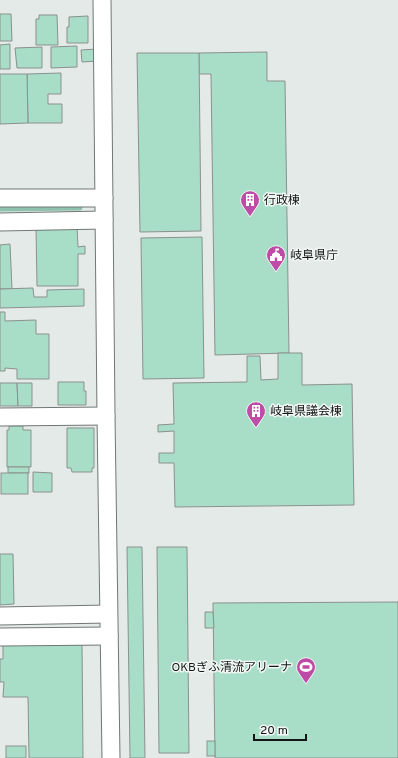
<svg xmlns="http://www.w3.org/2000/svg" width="398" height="758" font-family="Overpass,'Noto Sans JP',sans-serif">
<rect width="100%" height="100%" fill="#e4eae7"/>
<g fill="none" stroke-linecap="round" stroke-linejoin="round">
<polyline stroke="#8ec2ac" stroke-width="5" points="0,209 80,208"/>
</g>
<g fill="#a8ddc7" stroke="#8b918e">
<polygon points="0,14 11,14 12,41 0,41"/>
<polygon points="39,15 57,15 58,45 36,45 36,19 39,19"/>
<polygon points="88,16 88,43 67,43 67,27 69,27 69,17"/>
<polygon points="10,44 10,69 0,69 0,45"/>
<polygon points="77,46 77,67 51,68 51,47"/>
<polygon points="42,47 42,68 17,68 15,48"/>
<polygon points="97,49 98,61 82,62 81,50"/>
<polygon points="267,52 267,81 285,81 289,353 215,355 211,74 199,74 199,53"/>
<polygon points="137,53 199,53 201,231 140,232"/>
<polygon points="61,73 61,94 48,94 48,104 62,104 62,123 28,123 27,74"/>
<polygon points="0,74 27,74 28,123 0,124"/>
<polygon points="77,226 78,247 85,246 85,254 78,254 78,286 37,286 36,227"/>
<polygon points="202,237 204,378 143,379 141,238"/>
<polygon points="10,244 12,289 0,289 0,245"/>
<polygon points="33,288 34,297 47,297 47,290 84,289 84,306 0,308 0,289"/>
<polygon points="0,312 5,312 5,321 36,320 36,334 49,334 49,379 17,379 17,369 5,368 5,371 0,371"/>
<polygon points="278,353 302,353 302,385 352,384 354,505 175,507 174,463 159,463 159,453 174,453 174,431 158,432 158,425 174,424 173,383 247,382 247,356 260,356 261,380 278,379"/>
<polygon points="58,382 84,382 84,391 86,391 86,405 58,405"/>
<polygon points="0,383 17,383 18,406 0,406"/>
<polygon points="17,383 32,383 32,406 18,406"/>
<polygon points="9,426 23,426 23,430 31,430 31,467 7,467 7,430 9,430"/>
<polygon points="67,428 94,428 94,468 92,468 92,472 72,472 71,468 67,468"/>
<rect x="8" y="467" width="21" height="6"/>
<polygon points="33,472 52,473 52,492 33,492"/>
<rect x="1" y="473" width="27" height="21"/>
<polygon points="127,547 142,547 145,758 130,758"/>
<polygon points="157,547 187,547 189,753 159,753"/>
<polygon points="0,554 13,554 14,604 0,605"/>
<polygon points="398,602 398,758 215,758 213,603"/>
<polygon points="205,612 213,612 214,628 205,628"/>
<polygon points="82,642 83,758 29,758 28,697 3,697 4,682 0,682 0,659 3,659 3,643"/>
<rect x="207" y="741" width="8" height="15"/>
<rect x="6" y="746" width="20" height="12"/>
</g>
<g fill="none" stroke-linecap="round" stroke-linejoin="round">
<defs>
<g id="minor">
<polyline points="102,0 106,416 111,758"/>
<polyline points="0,198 104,198"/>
<polyline points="0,222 104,220"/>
<polyline points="0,417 106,416"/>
<polyline points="0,616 108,614"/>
<polyline points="0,637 109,636"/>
</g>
</defs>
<use href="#minor" stroke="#717774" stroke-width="19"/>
<use href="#minor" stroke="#fff" stroke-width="17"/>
</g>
<defs>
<symbol id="building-pin" viewBox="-11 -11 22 30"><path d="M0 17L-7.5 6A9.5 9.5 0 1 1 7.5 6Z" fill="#be4ba6" stroke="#f1f7f4"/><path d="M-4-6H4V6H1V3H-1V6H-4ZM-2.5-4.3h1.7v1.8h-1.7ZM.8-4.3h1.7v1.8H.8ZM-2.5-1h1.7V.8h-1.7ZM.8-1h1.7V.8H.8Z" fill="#fff"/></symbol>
<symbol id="civic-pin" viewBox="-11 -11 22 30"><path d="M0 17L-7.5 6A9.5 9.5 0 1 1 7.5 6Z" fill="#be4ba6" stroke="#f1f7f4"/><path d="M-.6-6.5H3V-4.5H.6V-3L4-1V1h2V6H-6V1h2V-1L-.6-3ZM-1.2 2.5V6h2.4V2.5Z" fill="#fff"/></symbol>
<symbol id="stadium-pin" viewBox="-11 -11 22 30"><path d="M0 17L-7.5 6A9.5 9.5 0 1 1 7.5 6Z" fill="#be4ba6" stroke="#f1f7f4"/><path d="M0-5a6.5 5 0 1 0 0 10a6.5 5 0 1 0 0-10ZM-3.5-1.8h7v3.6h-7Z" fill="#fff"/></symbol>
</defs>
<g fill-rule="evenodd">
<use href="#building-pin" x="239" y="189" width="22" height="30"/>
<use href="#civic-pin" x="265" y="244" width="22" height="30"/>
<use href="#building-pin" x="245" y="400" width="22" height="30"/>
<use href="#stadium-pin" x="295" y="656" width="22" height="30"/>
</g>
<g text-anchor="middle" stroke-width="3" stroke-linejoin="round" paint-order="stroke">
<g font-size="12" fill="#141615" stroke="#f1f7f4" text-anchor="start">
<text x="264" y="204">行政棟</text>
<text x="290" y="259">岐阜県庁</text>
<text x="270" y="415">岐阜県議会棟</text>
<text x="292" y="671" text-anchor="end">OKBぎふ清流アリーナ</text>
</g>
</g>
<path d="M254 734v6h52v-6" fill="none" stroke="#141615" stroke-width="2"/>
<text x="260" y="734" font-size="12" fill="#141615" stroke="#f1f7f4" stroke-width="3" paint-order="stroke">20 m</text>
</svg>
